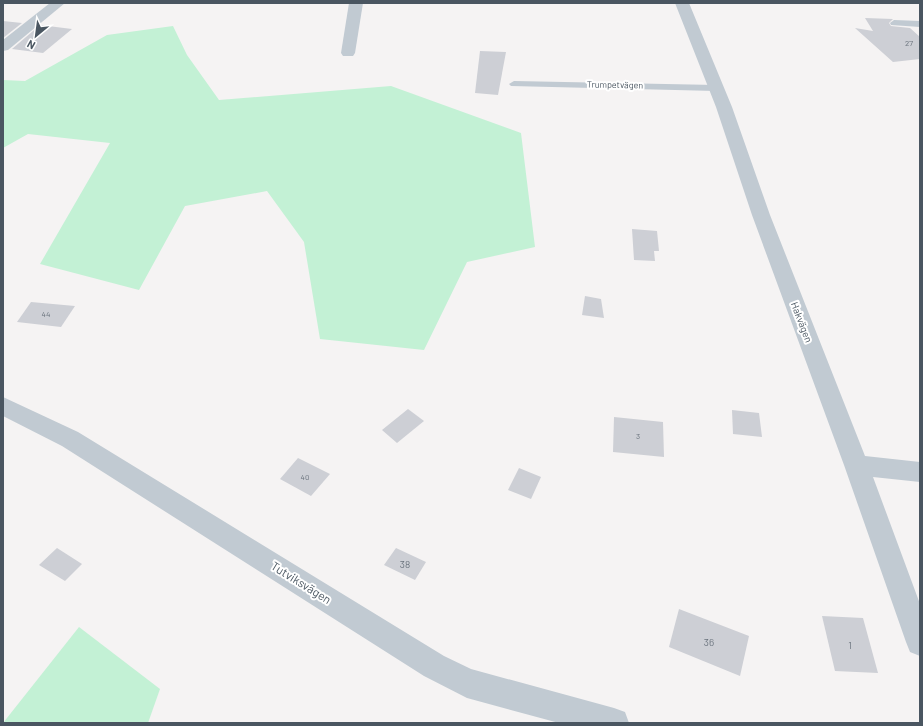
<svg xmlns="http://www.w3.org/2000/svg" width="923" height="726" font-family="Barlow,sans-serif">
<rect width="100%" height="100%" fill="#f5f3f3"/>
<g fill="#c3f1d5">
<polygon points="173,26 187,55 219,100 391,86 521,133 535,247 467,262 424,350 320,339 304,242 267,191 185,206 139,290 40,264 110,143 28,134 3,148 3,80 25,81 107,35"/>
<polygon points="79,627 160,689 148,723 3,723"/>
</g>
<g fill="#cdcfd5">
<polygon points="865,18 893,19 889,23 891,26 910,28 920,37 920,59 893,62 855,28 873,31"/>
<polygon points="3,21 22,23 3,38"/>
<polygon points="40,25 72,29 43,53 12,49"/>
<polygon points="480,51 506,52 498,95 475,93"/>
<polygon points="632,229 657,231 659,251 654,251 655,261 634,260"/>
<polygon points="585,296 601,299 604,318 582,315"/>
<polygon points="31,302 75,306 61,327 17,322"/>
<polygon points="408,409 424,421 397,443 382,430"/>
<polygon points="732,410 759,413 762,437 733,434"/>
<polygon points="614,417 663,422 664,457 613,452"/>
<polygon points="298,458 330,474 311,496 280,479"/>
<polygon points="519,468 541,477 531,499 508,490"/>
<polygon points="57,548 82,564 65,581 39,565"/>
<polygon points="396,548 426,562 415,580 384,565"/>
<polygon points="679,609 749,636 740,676 669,647"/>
<polygon points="822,616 863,618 878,673 835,671"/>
</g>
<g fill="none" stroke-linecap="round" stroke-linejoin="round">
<g fill="#c1cad2" fill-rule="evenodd">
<polygon points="894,20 920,21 920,27 891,25 890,23"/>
<polygon points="514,81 716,85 721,88 716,91 511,86 509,84"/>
</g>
<g fill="#c1cad2" fill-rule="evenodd">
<polygon points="50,3 65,3 8,50 3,51 3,40"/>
<polygon points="349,3 363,3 355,53 353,56 343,56 341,53"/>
<polygon points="675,3 689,3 732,107 770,215 865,456 920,462 920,482 873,477 920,604 920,656 910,652 906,642 844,465 752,215 716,107"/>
<polygon points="3,397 78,432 444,656 471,669 614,708 625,712 629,723 559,723 467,698 424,676 62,446 3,416"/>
</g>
</g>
<g text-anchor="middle" stroke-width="4" stroke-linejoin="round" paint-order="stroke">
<g font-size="8" fill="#6b747e">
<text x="909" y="46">27</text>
<text x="46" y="317">44</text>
<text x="638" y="439">3</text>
<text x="305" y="480">40</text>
</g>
<g font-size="9" fill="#4a5661" stroke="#fff">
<text transform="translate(615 85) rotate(1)" y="3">Trumpetvägen</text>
</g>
<g font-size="10" fill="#4a5661" stroke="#fff">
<text transform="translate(802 322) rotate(69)" y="4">Hakvägen</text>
</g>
<g font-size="10" fill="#6b747e">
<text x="405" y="568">38</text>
<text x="709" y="646">36</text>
<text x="850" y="649">1</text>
</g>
<g font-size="12" fill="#4a5661" stroke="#fff">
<text transform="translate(301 583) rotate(32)" y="4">Tutviksvägen</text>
</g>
</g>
<rect width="923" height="726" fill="none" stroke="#4a5661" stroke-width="8"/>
<g transform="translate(36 36) rotate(209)" stroke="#ffffff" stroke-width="3" paint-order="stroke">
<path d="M0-3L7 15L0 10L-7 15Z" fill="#4a5661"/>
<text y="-6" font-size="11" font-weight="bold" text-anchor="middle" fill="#4a5661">N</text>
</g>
</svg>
